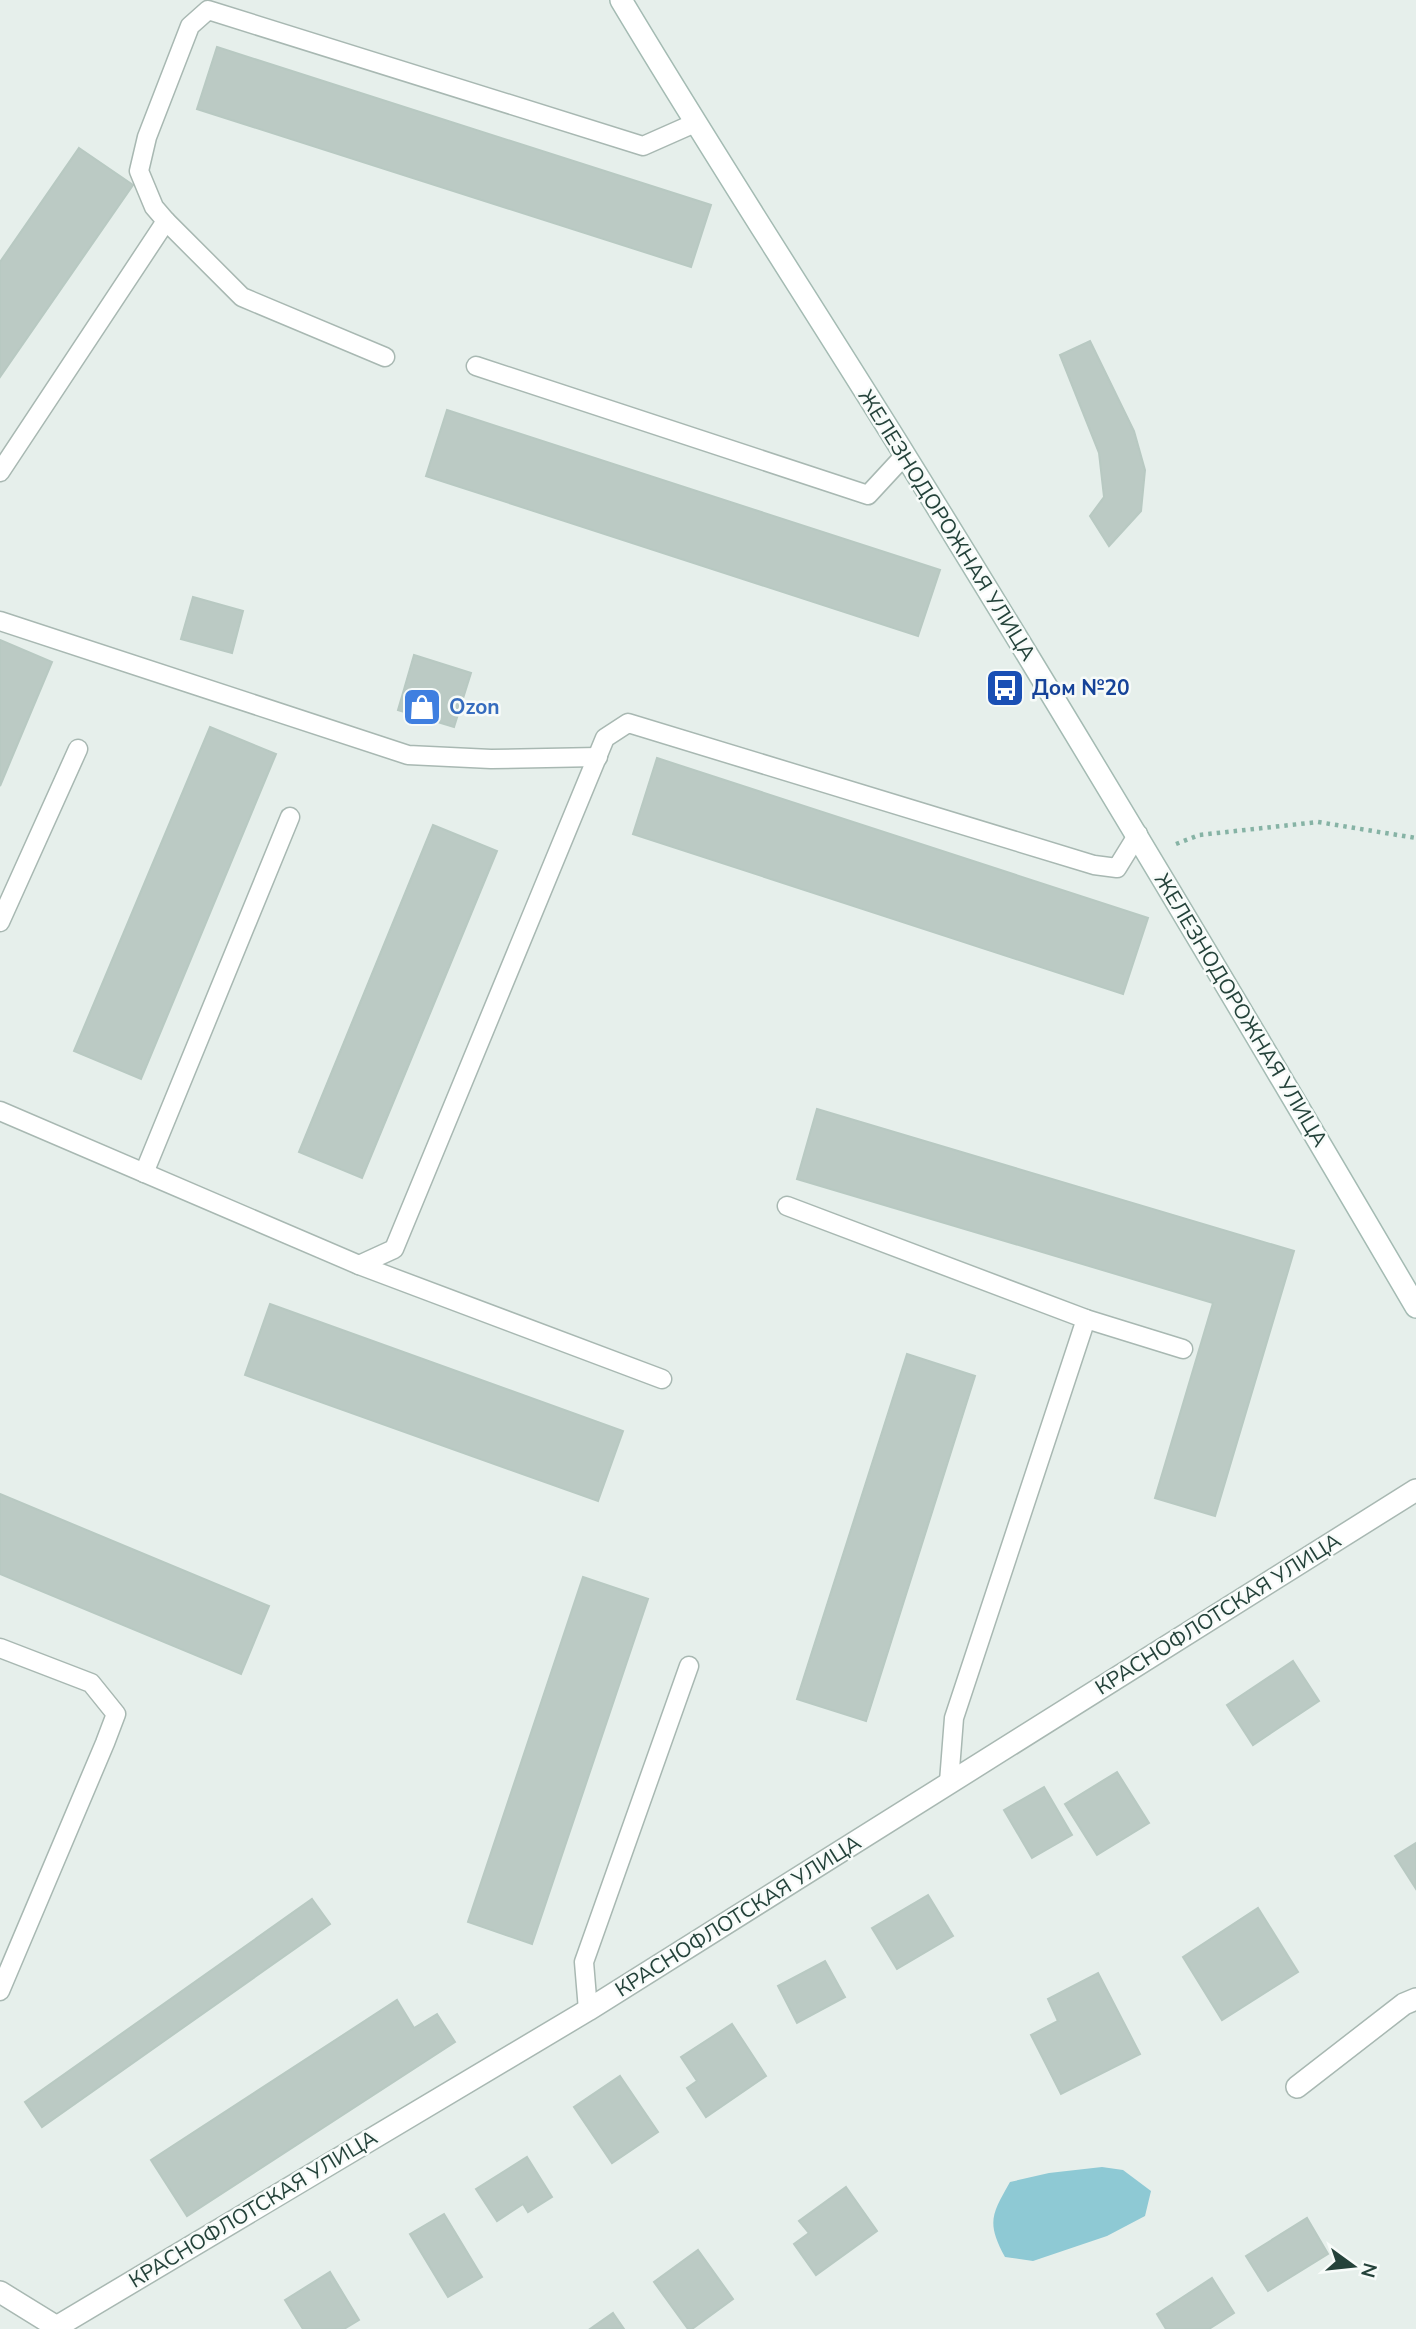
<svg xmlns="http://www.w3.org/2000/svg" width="1416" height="2329" font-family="'Nunito Sans',sans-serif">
<rect width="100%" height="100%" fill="#e6efeb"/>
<path fill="#8ec9d4" d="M1102,2167l21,3 28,21 -6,25 -38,20 -74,25 -28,-4c-19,-35 -13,-43 5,-75l39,-9z"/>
<g fill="#bbcac4" stroke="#b8c9c2" stroke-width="2">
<polygon points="217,47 711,205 691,267 197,109"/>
<polygon points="79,148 133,185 0,377 0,262"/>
<polygon points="1090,341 1134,431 1145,470 1141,511 1109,546 1090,516 1104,497 1099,453 1060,355"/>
<polygon points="447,410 940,570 918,636 426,476"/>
<polygon points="193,597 243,611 232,653 181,639"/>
<polygon points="0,640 52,662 0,786"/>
<polygon points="414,655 471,673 454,727 398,710"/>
<polygon points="210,727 276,754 141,1079 74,1051"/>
<polygon points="657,758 1148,918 1123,994 633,834"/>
<polygon points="433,825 497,851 362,1178 299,1152"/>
<polygon points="817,1109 1294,1251 1215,1516 1155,1498 1213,1303 797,1179"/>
<polygon points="270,1304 623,1431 598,1501 245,1375"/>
<polygon points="907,1354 975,1376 866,1721 797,1699"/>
<polygon points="0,1494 269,1606 241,1674 0,1574"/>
<polygon points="583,1577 648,1599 532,1944 468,1922"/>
<polygon points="1293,1661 1319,1701 1253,1745 1227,1705"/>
<polygon points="1117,1772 1149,1823 1097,1855 1065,1804"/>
<polygon points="1044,1787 1072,1835 1032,1858 1004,1810"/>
<polygon points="1416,1843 1416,1889 1395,1856"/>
<polygon points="928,1895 953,1936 897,1969 872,1928"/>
<polygon points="312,1899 330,1924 42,2127 25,2102"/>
<polygon points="1258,1908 1298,1972 1222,2020 1183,1957"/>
<polygon points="825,1961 845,1997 797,2023 778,1986"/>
<polygon points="1098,1973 1140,2054 1061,2094 1031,2035 1058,2021 1048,1999"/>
<polygon points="397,2000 414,2028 437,2014 455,2042 187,2216 151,2160"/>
<polygon points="732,2024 766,2076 706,2117 687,2088 697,2081 681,2057"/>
<polygon points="620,2076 658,2132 612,2163 574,2107"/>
<polygon points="527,2157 552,2197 528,2212 523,2204 497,2221 476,2189"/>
<polygon points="846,2187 877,2231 816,2275 794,2244 809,2233 799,2221"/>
<polygon points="444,2214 482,2277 448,2297 410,2234"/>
<polygon points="1307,2218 1328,2254 1268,2291 1246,2256"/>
<polygon points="698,2250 733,2299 692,2329 688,2329 654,2282"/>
<polygon points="330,2272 359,2320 344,2329 303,2329 285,2300"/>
<polygon points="1212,2278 1234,2313 1209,2329 1166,2329 1157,2314"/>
<polygon points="613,2313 624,2329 590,2329"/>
</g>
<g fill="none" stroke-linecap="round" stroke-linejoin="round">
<defs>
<g id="lane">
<polyline points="166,221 242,297 385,357"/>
<polyline points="476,366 868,495 905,455"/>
<polyline points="0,472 166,221 154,207 139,171 147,137 190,26 208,10 643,146 695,123"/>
<polyline points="0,621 408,755 491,759 598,757"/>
<polyline points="0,922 78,749"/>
<polyline points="0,1111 359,1265 394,1249 605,738 628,723 1094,865 1117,868 1138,834"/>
<polyline points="144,1173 290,817"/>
<polyline points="787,1206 1086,1319 1183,1349"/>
<polyline points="359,1265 662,1379"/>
<polyline points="0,1648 91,1683 116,1714 105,1743 0,1991"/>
<polyline points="949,1782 954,1718 1086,1319"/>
<polyline points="588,2010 584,1962 689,1666"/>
</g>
<g id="street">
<polyline points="1297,2087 1404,2004 1416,1999"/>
<polyline points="0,2292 60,2329"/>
<polyline points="53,2329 588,2010 1416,1490"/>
</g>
<path id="secondary" d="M621,0c92,154 190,304 285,457 174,281 343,565 510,850"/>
</defs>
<use href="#lane" stroke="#a8b8b2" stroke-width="21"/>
<use href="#street" stroke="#a8b8b2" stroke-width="24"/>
<use href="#secondary" stroke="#a4bbb3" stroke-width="24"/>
<polyline stroke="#86b3a5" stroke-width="4.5" stroke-dasharray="3.5 5" stroke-linecap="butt" points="1176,844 1199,835 1318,822 1416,838"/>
<use href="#lane" stroke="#fff" stroke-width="18"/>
<use href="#street" stroke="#fff" stroke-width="21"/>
<use href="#secondary" stroke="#fff" stroke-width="21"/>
</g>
<defs>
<symbol id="bus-square" viewBox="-11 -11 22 22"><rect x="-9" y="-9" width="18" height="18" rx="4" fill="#1a4fb4" stroke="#f7fbf9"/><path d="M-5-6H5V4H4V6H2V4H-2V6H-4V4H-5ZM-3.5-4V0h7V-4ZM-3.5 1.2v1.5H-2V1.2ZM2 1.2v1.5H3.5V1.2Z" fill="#fff"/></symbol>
<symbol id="shop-square" viewBox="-11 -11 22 22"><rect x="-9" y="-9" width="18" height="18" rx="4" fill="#3f7fe0" stroke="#f7fbf9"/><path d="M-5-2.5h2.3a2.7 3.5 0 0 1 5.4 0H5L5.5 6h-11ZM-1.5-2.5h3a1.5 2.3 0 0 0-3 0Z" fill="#fff"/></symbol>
</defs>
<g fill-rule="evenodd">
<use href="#bus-square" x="983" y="666" width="44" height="44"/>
<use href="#shop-square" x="400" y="685" width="44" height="44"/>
</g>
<g text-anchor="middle" stroke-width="5" stroke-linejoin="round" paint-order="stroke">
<g font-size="21" fill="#24423a" stroke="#f7fbf9">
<text transform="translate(947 525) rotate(58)" y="7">ЖЕЛЕЗНОДОРОЖНАЯ УЛИЦА</text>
<text transform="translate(1241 1010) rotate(59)" y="7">ЖЕЛЕЗНОДОРОЖНАЯ УЛИЦА</text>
<text transform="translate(1218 1614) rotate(-32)" y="7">КРАСНОФЛОТСКАЯ УЛИЦА</text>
<text transform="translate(738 1916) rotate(-32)" y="7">КРАСНОФЛОТСКАЯ УЛИЦА</text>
<text transform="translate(253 2209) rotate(-31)" y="7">КРАСНОФЛОТСКАЯ УЛИЦА</text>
</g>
<g font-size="21" font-weight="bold" fill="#164399" stroke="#f7fbf9" text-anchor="start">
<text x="1032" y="695">Дом №20</text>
</g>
<g font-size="21" font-weight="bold" fill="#366cbe" stroke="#f7fbf9" text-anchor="start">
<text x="449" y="714">Ozon</text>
</g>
</g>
<g transform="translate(1353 2266) rotate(105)" stroke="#f7fbf9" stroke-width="5" paint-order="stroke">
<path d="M0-5L12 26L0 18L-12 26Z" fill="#24423a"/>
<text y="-10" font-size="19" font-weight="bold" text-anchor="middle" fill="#24423a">N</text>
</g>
</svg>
